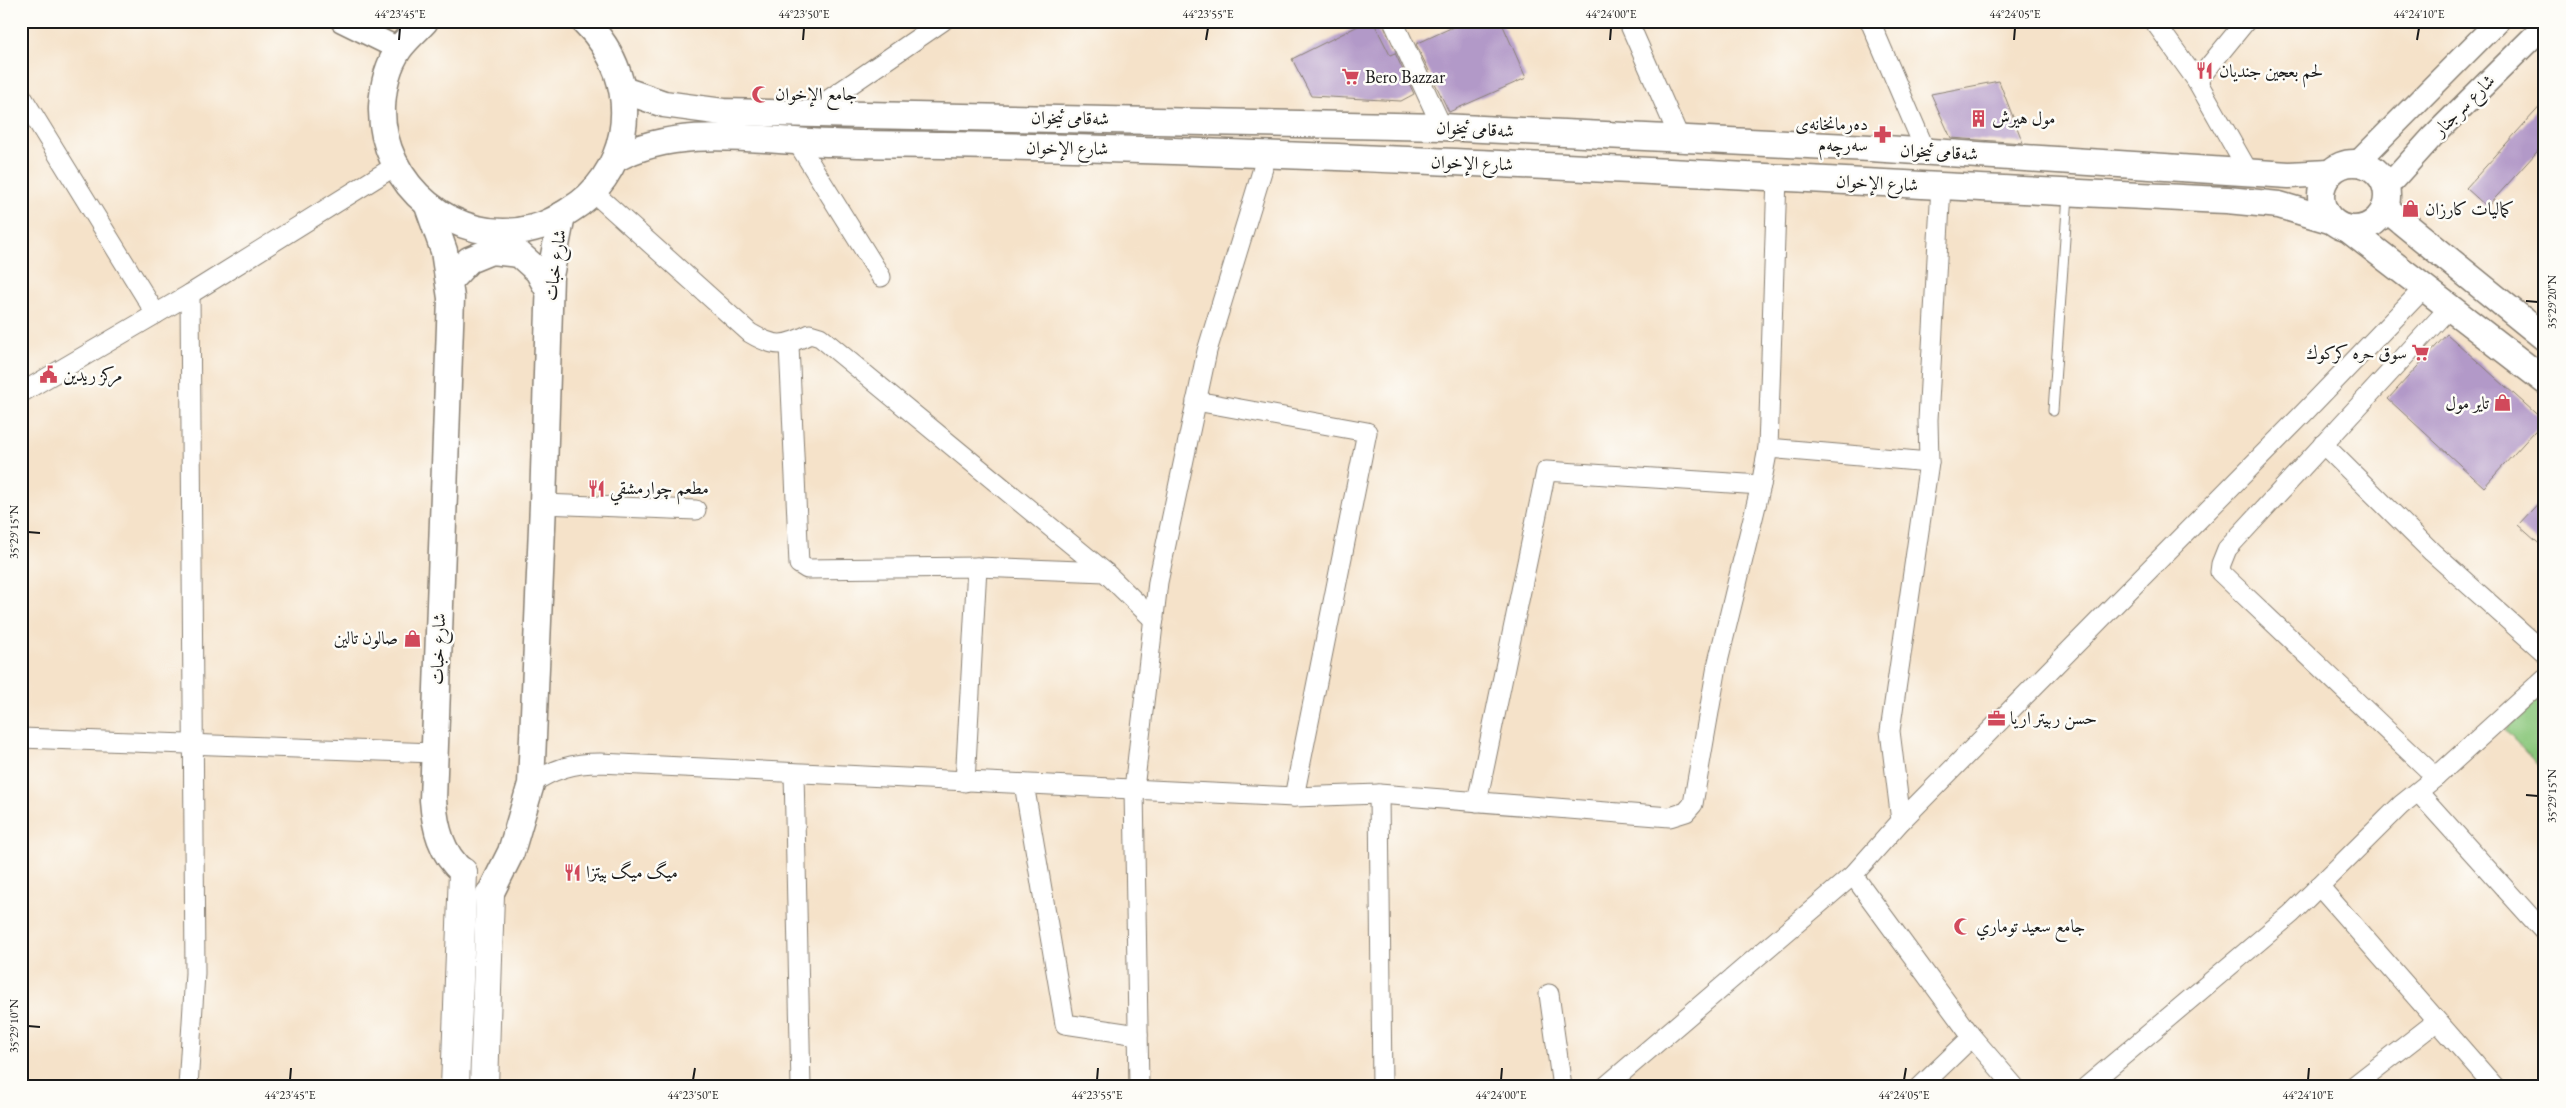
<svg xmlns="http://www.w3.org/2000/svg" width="2566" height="1108" font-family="'EB Garamond',Amiri,serif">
<rect width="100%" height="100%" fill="#fdfcf7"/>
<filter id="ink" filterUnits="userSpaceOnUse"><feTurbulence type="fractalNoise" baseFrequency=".02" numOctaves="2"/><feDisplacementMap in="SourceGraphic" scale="10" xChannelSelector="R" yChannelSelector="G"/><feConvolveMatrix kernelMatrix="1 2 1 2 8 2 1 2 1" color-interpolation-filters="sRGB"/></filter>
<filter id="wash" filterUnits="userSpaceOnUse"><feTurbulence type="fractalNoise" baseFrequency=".0096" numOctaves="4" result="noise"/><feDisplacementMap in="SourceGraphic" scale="20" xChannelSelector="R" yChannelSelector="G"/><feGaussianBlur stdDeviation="1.12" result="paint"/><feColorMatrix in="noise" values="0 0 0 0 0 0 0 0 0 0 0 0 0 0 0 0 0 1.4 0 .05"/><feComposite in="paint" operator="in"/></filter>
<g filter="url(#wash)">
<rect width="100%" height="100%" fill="#f5e2c9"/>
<polygon fill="#8ac77c" stroke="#53724c" points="2545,693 2545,773 2505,730"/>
<g id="blocks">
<g fill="#b299c8">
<polygon points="1368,21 1373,21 1390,55 1395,53 1414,94 1401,101 1311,96 1292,59"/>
<polygon points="1466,21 1501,21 1526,78 1449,112 1416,44"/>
<polygon points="1999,81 2023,143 1951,138 1931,94"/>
<polygon points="2545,101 2545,143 2487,207 2466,188"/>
<polygon points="2447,334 2544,421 2484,487 2388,399"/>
<polygon points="2545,496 2545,549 2518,525"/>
</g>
</g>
</g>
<g filter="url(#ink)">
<use href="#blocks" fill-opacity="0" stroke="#887f72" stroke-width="1"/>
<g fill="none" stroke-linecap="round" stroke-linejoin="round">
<defs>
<polyline id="service" points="2053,411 2068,195"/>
<g id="minor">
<polyline points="1393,21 1442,127"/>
<polyline points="1628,21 1680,139"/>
<polyline points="1870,21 1926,152"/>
<polyline points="2154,21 2197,81 2248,171"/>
<polyline points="2197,81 2246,21"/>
<polyline points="21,95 156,314"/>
<polyline points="806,115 943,21"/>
<polyline points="797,142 881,277"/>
<path d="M593,192l157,141c25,15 34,14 60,1l10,3 285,235 49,48"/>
<polyline points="789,345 799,564 807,569 977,567 1105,572"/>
<polyline points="21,393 190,294 395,166"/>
<polyline points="1196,401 1367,432 1294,797"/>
<polyline points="2323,444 2432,552 2545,653"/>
<polyline points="1768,448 1929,462"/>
<polyline points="543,504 696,510"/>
<polyline points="21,738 434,753"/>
<polyline points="794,773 801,1087"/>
<polyline points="2436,777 2220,572 2221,564 2227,549 2450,307"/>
<polyline points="965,782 977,567"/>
<path d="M531,784c22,-15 42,-21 69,-21l694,34 85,-3 291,23 16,-5 7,-8 24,-138 44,-181 7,-37 9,-271"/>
<polyline points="1024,784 1065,1024 1138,1035"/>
<polyline points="2418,792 2545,933"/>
<polyline points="1379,794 1382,1087"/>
<polyline points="1477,802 1546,471 1761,485"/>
<polyline points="1901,821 1890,731 1929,462 1928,420 1941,186"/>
<polyline points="1853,875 1972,1037 2015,1087"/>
<polyline points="2319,886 2495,1087"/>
<polyline points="1549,994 1562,1087"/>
<polyline points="188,1087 195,973 190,294"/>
<polyline points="1139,1087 1134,789 1158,582 1207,351 1267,155"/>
<polyline points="1605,1087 1853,875 1901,821 2300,417 2425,287"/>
<polyline points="1920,1087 1972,1037"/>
<polyline points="2086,1087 2291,914 2401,805 2436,777 2545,678"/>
<polyline points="2357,1087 2355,1085 2436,1022"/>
</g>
<g id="tertiary">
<polyline points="342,21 399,49"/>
<polyline points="2357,163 2498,21"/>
<polyline points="2386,188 2433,136 2545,25"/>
</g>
<g id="secondary">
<path d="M425,21c-8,9 -19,18 -26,28 -11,16 -16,38 -17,58 -2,77 74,142 151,121 14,-3 25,-10 37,-18 27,-16 46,-44 52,-75 8,-43 -7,-84 -38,-114"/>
<polyline points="623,90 664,104 723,112 1442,127 1870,148 2289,175 2329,173"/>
<path d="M615,159c64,-35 145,-18 216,-16 37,2 75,1 113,2 428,8 856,35 1283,55l52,5 51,15"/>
<circle cx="2354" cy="196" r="33"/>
<path d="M428,206l16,45 7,47 -18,502c2,27 8,54 30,72"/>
<polyline points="2385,208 2545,338"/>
<polyline points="2348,229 2545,381"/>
<polyline points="449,281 469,260 491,251 519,254 538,271 549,291"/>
<polyline points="490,894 511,852 531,784 543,504 550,276 562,215"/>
</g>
<g id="primary">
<polyline points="455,1087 463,872"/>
<polyline points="484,1087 490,894"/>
</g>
</defs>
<use href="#service" stroke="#887f72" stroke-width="11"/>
<use href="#minor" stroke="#887f72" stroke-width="21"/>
<use href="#tertiary" stroke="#887f72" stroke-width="25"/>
<use href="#secondary" stroke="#887f72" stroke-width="29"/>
<use href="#primary" stroke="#887f72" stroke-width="30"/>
<use href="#service" stroke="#fff" stroke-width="9"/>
<use href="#minor" stroke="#fff" stroke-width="19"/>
<use href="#tertiary" stroke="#fff" stroke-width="22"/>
<use href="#secondary" stroke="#fff" stroke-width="26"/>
<use href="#primary" stroke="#fff" stroke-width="28"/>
</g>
</g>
<path fill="none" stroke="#1c1c1c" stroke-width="2" d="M399,40l1,-12M803,40l1,-12M1206,40l2,-12M1610,40l1,-12M2014,40l1,-12M2417,40l2,-12M2526,301l12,1M28,532l12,1M2526,795l12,1M28,1026l12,1M290,1080l1,-12M693,1080l2,-12M1097,1080l1,-12M1501,1080l1,-12M1904,1080l2,-12M2308,1080l1,-12"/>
<defs>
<symbol id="restaurant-bare" viewBox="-9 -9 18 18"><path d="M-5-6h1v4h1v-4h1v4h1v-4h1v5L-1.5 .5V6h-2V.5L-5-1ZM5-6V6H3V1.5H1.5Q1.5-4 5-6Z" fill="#d1495b" stroke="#fdfcf7" stroke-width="2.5" paint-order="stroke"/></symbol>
<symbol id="supermarket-bare" viewBox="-9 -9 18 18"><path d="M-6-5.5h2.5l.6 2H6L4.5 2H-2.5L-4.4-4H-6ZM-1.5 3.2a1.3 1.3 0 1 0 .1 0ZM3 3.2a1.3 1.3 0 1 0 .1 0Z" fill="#d1495b" stroke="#fdfcf7" stroke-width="2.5" paint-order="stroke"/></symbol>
<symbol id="mosque-bare" viewBox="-9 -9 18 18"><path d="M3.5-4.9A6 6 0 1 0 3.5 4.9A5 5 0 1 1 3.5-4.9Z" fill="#d1495b" stroke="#fdfcf7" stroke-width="2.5" paint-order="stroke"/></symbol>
<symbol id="building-bare" viewBox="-9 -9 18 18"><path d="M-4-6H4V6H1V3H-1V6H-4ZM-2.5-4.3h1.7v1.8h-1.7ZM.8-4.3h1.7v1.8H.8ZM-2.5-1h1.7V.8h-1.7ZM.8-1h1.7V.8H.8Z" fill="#d1495b" stroke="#fdfcf7" stroke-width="2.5" paint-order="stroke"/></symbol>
<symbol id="pharmacy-bare" viewBox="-9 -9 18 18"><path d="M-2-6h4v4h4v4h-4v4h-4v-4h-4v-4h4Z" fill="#d1495b" stroke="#fdfcf7" stroke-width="2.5" paint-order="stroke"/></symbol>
<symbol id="shop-bare" viewBox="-9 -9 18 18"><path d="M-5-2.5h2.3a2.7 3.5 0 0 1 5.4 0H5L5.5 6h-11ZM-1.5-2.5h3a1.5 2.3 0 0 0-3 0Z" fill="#d1495b" stroke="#fdfcf7" stroke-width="2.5" paint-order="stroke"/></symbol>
<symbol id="civic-bare" viewBox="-9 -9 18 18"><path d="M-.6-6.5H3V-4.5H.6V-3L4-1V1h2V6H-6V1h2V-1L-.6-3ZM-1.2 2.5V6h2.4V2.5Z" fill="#d1495b" stroke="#fdfcf7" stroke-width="2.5" paint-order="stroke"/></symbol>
<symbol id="office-bare" viewBox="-9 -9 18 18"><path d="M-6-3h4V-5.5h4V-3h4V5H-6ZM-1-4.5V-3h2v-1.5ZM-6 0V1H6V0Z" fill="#d1495b" stroke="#fdfcf7" stroke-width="2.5" paint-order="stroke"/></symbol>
</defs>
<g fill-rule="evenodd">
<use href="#restaurant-bare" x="2192" y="58" width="25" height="25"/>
<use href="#supermarket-bare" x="1338" y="64" width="25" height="25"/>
<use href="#mosque-bare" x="748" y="82" width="25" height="25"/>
<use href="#building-bare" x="1966" y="106" width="25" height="25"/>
<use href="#pharmacy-bare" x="1870" y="122" width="25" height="25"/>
<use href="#shop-bare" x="2398" y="196" width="25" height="25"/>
<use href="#supermarket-bare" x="2408" y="340" width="25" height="25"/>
<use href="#civic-bare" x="36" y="362" width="25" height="25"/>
<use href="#shop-bare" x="2490" y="390" width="25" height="25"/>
<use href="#restaurant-bare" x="584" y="476" width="25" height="25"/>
<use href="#shop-bare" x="400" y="626" width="25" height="25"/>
<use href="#office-bare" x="1984" y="706" width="25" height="25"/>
<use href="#restaurant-bare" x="560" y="860" width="25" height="25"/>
<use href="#mosque-bare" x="1950" y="914" width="25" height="25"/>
</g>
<g text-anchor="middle" stroke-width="5" stroke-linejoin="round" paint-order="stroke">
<g font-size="18" fill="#1c1c1c" stroke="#fdfcf7" text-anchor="start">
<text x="2219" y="77">لحم بعجين جنديان</text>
<text x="1365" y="83">Bero Bazzar</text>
<text x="775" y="100">جامع الإخوان</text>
<text x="1992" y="124">مول هيرش</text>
<text x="1868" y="130" text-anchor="end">دەرمانخانەی<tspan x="1868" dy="21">سەرچەم</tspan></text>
<text x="2425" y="215">كمالیات كارزان</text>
<text x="2407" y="359" text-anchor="end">سوق حره كركوك</text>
<text x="63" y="381">مركز ريدين</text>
<text x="2489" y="409" text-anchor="end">تاير مول</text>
<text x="610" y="494">مطعم چوارمشقي</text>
<text x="398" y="644" text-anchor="end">صالون تالين</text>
<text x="2010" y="724">حسن ربيتر اريا</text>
<text x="586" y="878">ميگ ميگ بيتزا</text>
<text x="1976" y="932">جامع سعيد توماري</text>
</g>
<g font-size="18" fill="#1c1c1c" stroke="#fdfcf7">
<text transform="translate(2464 105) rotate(-45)" y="6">شارع سرجنار</text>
<text transform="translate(1070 118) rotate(1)" y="6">شەقامی ئیخوان</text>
<text transform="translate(1475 129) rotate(3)" y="6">شەقامی ئیخوان</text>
<text transform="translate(1067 148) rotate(1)" y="6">شارع الإخوان</text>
<text transform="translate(1939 152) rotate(3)" y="6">شەقامی ئیخوان</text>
<text transform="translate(1472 163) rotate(2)" y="6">شارع الإخوان</text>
<text transform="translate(1877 183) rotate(3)" y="6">شارع الإخوان</text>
<text transform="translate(555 265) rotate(-82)" y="6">شارع خبات</text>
<text transform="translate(438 649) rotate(-88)" y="6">شارع خبات</text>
</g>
</g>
<rect width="2566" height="1108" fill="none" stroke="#fdfcf7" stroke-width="55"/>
<rect x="28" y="28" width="2510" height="1052" fill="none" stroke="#1c1c1c" stroke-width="2"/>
<g font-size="12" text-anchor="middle" fill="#1c1c1c">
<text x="400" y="18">44°23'45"E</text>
<text x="804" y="18">44°23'50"E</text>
<text x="1208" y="18">44°23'55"E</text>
<text x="1611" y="18">44°24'00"E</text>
<text x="2015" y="18">44°24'05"E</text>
<text x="2419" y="18">44°24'10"E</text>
<text transform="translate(2552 302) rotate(-90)" y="4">35°29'20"N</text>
<text transform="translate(14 532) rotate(-90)" y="4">35°29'15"N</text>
<text transform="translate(2552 796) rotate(-90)" y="4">35°29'15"N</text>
<text transform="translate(14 1026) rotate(-90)" y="4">35°29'10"N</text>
<text x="290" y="1099">44°23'45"E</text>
<text x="693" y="1099">44°23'50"E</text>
<text x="1097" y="1099">44°23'55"E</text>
<text x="1501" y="1099">44°24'00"E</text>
<text x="1904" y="1099">44°24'05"E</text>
<text x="2308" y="1099">44°24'10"E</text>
</g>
</svg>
